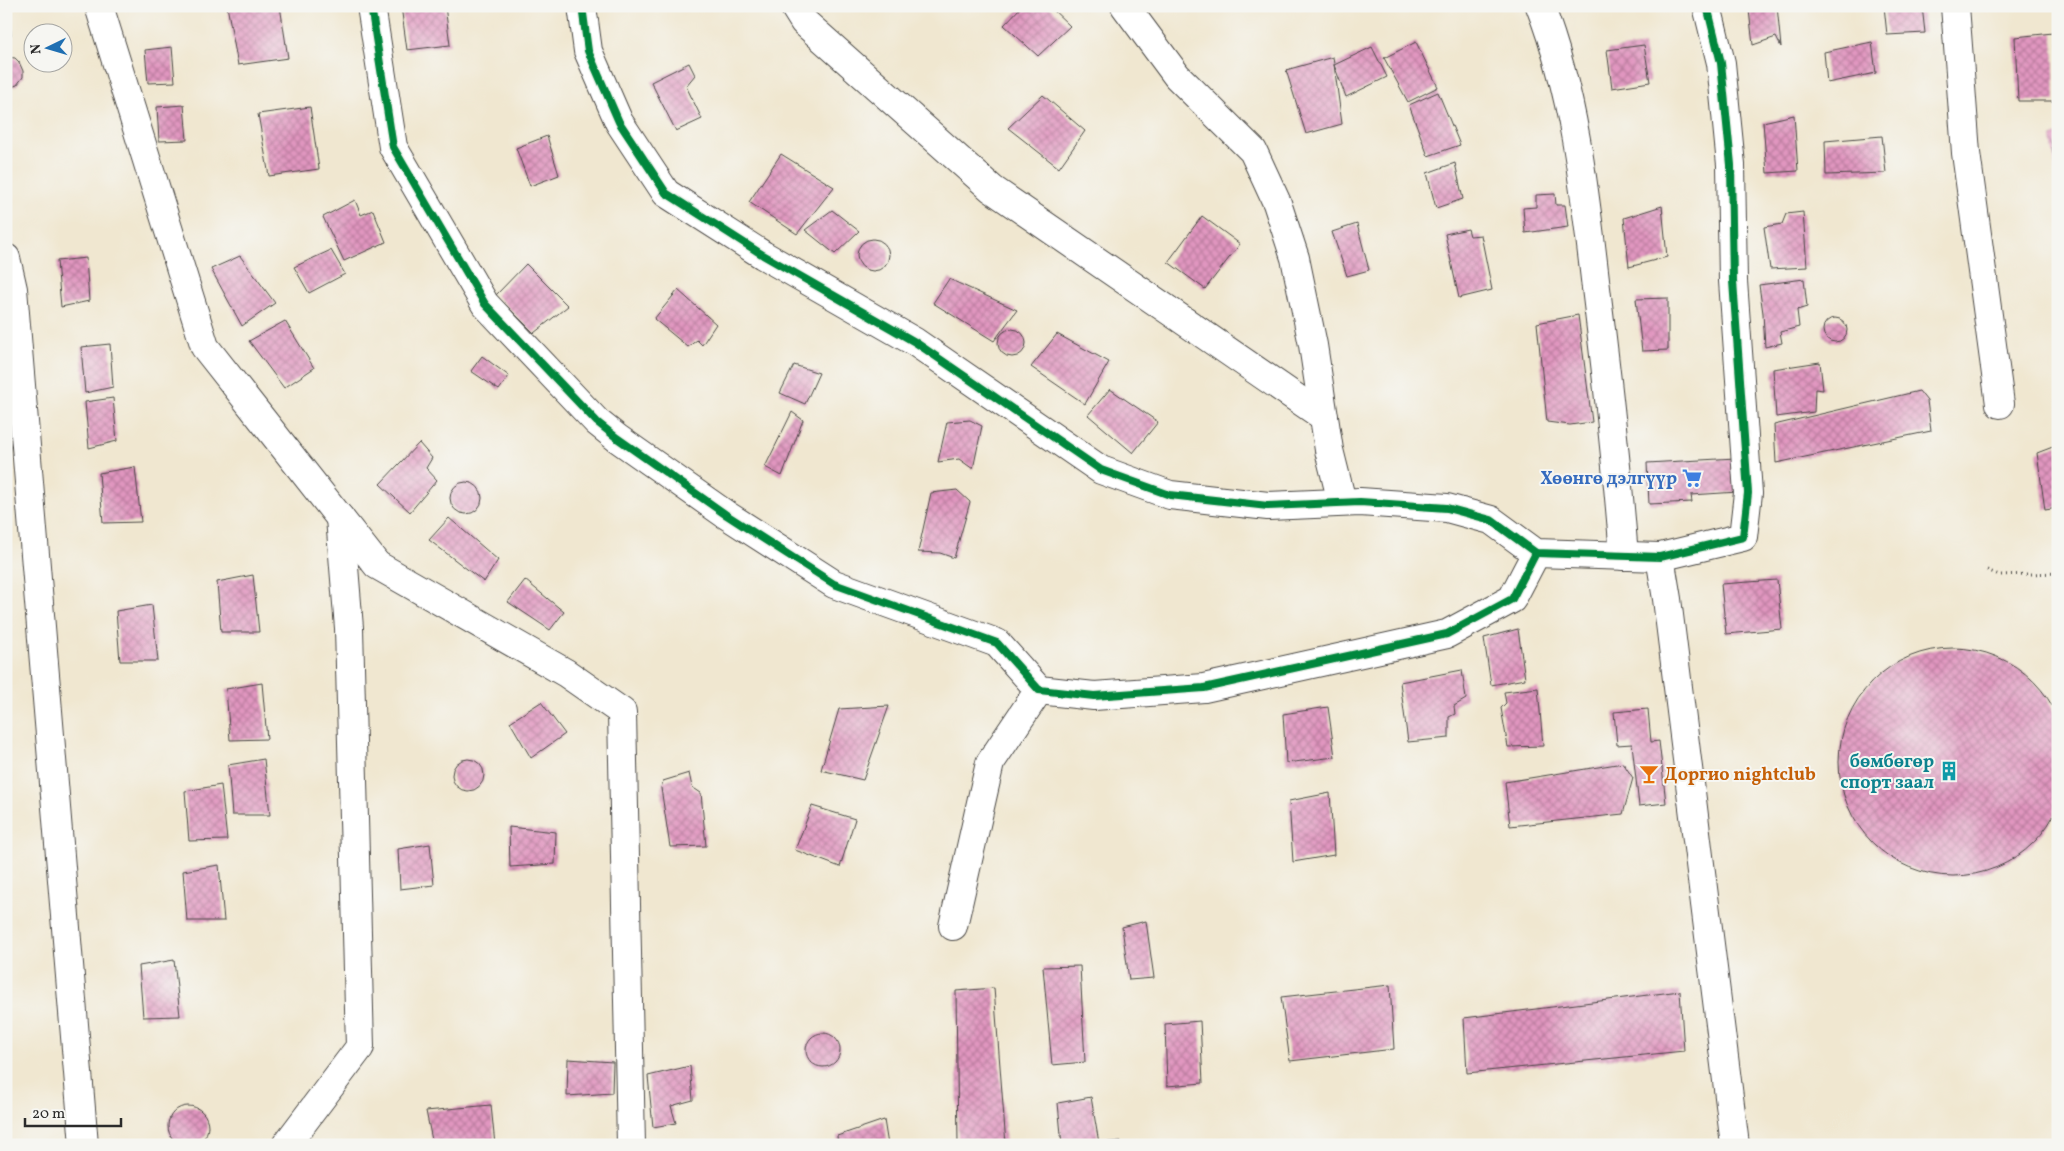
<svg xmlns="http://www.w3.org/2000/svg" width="2064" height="1151" font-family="Vollkorn,serif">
<defs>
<pattern id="building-cross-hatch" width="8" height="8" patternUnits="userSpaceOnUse" patternTransform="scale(1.25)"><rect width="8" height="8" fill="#e196c0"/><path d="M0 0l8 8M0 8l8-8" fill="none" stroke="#b77b9c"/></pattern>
</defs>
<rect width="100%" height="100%" fill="#f6f6f2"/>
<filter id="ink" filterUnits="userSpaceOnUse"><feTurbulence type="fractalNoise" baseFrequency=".02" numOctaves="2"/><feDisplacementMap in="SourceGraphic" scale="10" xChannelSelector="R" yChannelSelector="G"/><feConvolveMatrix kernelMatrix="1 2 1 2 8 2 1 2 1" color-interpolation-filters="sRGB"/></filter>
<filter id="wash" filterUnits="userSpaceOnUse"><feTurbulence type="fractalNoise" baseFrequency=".0096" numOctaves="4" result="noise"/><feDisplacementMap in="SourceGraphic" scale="20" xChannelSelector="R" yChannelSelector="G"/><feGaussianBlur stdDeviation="1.12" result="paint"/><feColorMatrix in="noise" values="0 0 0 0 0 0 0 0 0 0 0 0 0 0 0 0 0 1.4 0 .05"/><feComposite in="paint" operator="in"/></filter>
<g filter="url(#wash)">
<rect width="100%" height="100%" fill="#f0e7d0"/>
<g id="blocks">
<g fill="url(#building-cross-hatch)">
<polygon points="6,6 9,6 11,36 6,36"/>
<polygon points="227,6 280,6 288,58 238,65"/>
<polygon points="401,6 445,6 450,45 407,50"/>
<polygon points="1022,6 1049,6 1070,26 1038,56 1004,25"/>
<polygon points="1760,6 1777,6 1781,47 1776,37 1753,45 1749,10"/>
<polygon points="1884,6 1922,6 1925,33 1887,35"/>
<polygon points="2053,33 2055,101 2018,101 2015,37"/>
<polygon points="1416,42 1438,87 1408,102 1384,58"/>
<polygon points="1872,42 1876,73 1827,83 1824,52"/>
<polygon points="1644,45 1650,82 1612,88 1607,50"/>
<polygon points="172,47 175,82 148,83 145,50"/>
<polygon points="1372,47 1387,77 1346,97 1334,65"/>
<polygon points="6,57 15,58 19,62 23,71 23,77 17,85 6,89"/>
<polygon points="1333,57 1342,124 1306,134 1286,70"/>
<polygon points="689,63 695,75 686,86 702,119 676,131 651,82"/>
<polygon points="1438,92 1460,145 1428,156 1409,105"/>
<polygon points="1043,95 1085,131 1059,168 1008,128"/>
<polygon points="184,105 187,140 159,141 157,107"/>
<polygon points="310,107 319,169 269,176 258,114"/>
<polygon points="1794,115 1798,171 1767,173 1763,122"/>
<polygon points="2058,134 2058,180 2057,180 2051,138"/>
<polygon points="547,136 559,175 530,186 516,148"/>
<polygon points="1882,136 1886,173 1826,175 1825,141"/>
<polygon points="781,154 834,187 797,234 749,202"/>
<polygon points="1455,163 1463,199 1436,208 1427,173"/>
<polygon points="1555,194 1556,205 1565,205 1568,227 1525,233 1523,208 1536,207 1536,195"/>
<polygon points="355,200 361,215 373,210 386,242 344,261 323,217"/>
<polygon points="1662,206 1667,257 1629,267 1624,218"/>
<polygon points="832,210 859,231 835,254 805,230"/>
<polygon points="1803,212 1807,267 1770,269 1764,227 1782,224 1786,214"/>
<polygon points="1202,216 1240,244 1205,289 1168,262"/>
<polygon points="1357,224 1369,270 1347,276 1332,232"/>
<polygon points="1468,229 1470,236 1481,235 1492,290 1459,298 1445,234"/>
<circle cx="873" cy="255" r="16"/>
<polygon points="331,250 345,274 309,293 294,267"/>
<polygon points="240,256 275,303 242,326 211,269"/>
<polygon points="86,258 89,301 61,307 57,261"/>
<polygon points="526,264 568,306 534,333 496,295"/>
<polygon points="949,279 1017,310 994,341 933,303"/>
<polygon points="1804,279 1807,307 1797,310 1799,327 1780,332 1782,343 1765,347 1763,313 1759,285"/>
<polygon points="678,290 716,324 702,345 697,340 688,347 654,319"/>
<polygon points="1668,298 1668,350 1642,351 1636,299"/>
<polygon points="1578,315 1592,422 1570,425 1547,422 1537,323"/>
<circle cx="1835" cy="330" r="12"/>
<polygon points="285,321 314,368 284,388 249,341"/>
<circle cx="1012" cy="343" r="14"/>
<polygon points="1057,334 1109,362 1085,404 1031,367"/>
<polygon points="110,344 113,387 85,393 81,347"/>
<polygon points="482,356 509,376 499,390 471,371"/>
<polygon points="1820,362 1823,390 1815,389 1814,412 1776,417 1773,369"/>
<polygon points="794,365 819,373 805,404 780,393"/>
<polygon points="1110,389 1158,422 1133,453 1088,415"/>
<polygon points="1919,391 1927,401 1931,431 1776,463 1774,425"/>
<polygon points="113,398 117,441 89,448 85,402"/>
<polygon points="792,412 803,420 782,476 765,467"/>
<polygon points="970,420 982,426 973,469 959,459 938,462 947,422"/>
<polygon points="419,443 432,458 426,468 437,480 410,512 380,484"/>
<polygon points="2058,445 2058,508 2045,510 2037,453"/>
<polygon points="1736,458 1738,492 1691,495 1692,502 1649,504 1647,463"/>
<polygon points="135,467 141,522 103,523 99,473"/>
<circle cx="466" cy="498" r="16"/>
<polygon points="957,490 970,502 954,558 940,553 918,552 931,493"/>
<polygon points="449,518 498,560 484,582 429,540"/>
<polygon points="253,575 259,632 221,632 217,582"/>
<polygon points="525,580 564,612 550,630 508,602"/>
<polygon points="1777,580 1782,629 1726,634 1721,584"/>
<polygon points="152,605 158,661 120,661 116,611"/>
<polygon points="1518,629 1525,679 1491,685 1484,638"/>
<circle cx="1953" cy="762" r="114"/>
<polygon points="1462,670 1466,699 1454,706 1455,714 1449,717 1449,738 1408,742 1400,682"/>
<polygon points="262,683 267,739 230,740 226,689"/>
<polygon points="1538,688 1543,746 1508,747 1501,708 1506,703 1504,692"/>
<polygon points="541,702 565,734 531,758 510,722"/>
<polygon points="889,706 863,780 821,770 839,709"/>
<polygon points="1328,707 1335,757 1286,763 1283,714"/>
<polygon points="1648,709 1651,742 1659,741 1666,803 1639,806 1632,744 1617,745 1614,712"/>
<circle cx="468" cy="775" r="16"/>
<polygon points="264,759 270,815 232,815 228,765"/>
<polygon points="1623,763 1633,778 1623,814 1510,826 1505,782"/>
<polygon points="689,773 692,787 701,793 706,846 670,847 661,788 663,781"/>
<polygon points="221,785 227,840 189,841 185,791"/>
<polygon points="1330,793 1334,855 1293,862 1289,801"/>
<polygon points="812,806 855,819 840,867 795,850"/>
<polygon points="509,827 556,832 555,864 510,867"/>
<polygon points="430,844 434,885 400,889 398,849"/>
<polygon points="219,865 224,921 187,921 183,871"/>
<polygon points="1146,921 1154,978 1129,980 1122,927"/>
<polygon points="174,960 180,1016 143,1017 139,966"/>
<polygon points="1080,966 1085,1062 1052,1065 1043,967"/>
<polygon points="1390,985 1394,1049 1290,1061 1281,997"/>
<polygon points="994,988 1006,1145 958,1145 956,991"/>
<polygon points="1680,991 1684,1051 1467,1073 1464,1018"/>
<polygon points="1200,1021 1203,1083 1167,1086 1165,1024"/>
<circle cx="823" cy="1050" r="17"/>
<polygon points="568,1059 613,1062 612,1093 567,1096"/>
<polygon points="690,1066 693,1100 671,1106 676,1123 653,1127 648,1076"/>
<polygon points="1091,1097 1099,1143 1121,1141 1121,1145 1062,1145 1058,1103"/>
<polygon points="491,1105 495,1145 433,1145 426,1111"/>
<circle cx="188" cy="1126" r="20"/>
<polygon points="884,1120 888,1145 838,1145 837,1136"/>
</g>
</g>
</g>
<g filter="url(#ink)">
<use href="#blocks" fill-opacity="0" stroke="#494744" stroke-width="1"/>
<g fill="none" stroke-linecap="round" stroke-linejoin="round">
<defs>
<g id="minor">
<polyline points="99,6 205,347 377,565 566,673 622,712 631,1145"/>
<polyline points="371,6 393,147 485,304 597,422 617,438 725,514 834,584 997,643 1039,690 1094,696 1204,688 1447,634 1512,599 1536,553"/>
<polyline points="582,6 588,51 619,122 666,193 763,255 915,342 1101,470 1170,495 1268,506 1360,502 1447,508 1491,520 1536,553 1660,557 1743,537 1748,493 1733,281 1731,165 1721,63 1707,6"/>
<polyline points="794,6 804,22 992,189 1324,417"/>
<polyline points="1125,6 1177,76 1253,151 1277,203 1295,258 1313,345 1329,450 1342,502"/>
<path d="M1540,6c35,90 45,187 56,282 11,89 21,178 28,268"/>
<polyline points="1955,6 1966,153 2000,404"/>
<polyline points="6,258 13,289 84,1145"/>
<polyline points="1660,557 1667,599 1735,1145"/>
<polyline points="953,926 990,763 1039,690"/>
<polyline points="286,1145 360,1047 349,628 340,518"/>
</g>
</defs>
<use href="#minor" stroke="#494744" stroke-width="30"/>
<polyline stroke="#494744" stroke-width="3" stroke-dasharray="1 4" stroke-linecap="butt" points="1987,570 1999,575 2058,573"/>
<use href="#minor" stroke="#fff" stroke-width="28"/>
<defs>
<g id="cycleway">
<polyline points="371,6 393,147 485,304 597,422 617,438 725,514 834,584 997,643 1039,690 1094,696 1204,688 1447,634 1512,599 1536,553"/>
<polyline points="582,6 588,51 619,122 666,193 763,255 915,342 1101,470 1170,495 1268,506 1360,502 1447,508 1491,520 1536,553 1660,557 1743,537 1748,493 1733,281 1731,165 1721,63 1707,6"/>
</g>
</defs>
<use href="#cycleway" stroke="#f6f6f2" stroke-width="11"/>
<use href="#cycleway" stroke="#00873e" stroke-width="8"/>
</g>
</g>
<defs>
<symbol id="supermarket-bare" viewBox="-9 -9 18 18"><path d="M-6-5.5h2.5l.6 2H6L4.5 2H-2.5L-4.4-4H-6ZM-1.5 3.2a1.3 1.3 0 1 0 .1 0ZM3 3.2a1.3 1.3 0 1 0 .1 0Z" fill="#3f7fe0" stroke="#f6f6f2" stroke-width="2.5" paint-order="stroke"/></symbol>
<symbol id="building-bare" viewBox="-9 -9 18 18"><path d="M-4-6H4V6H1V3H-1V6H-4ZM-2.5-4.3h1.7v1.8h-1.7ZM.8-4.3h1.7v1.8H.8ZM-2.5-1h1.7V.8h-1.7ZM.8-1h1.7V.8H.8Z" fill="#0f9aa8" stroke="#f6f6f2" stroke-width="2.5" paint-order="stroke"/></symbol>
<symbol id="bar-bare" viewBox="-9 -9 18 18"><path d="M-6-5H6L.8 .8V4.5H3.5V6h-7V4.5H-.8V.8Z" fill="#e8710a" stroke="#f6f6f2" stroke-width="2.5" paint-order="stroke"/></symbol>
</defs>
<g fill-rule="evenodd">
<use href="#supermarket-bare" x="1678" y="464" width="28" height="28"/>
<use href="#building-bare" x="1935" y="757" width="28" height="28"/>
<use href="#bar-bare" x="1635" y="760" width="28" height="28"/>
</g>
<g text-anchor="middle" stroke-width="4" stroke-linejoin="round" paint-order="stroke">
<g font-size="18" font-weight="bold" fill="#366cbe" stroke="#f6f6f2" text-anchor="end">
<text x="1677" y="484">Хөөнгө дэлгүүр</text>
</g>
<g font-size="18" font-weight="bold" fill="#0d838f" stroke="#f6f6f2" text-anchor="end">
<text x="1934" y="767">бөмбөгөр<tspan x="1934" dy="21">спорт заал</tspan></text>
</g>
<g font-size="18" font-weight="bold" fill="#c56008" stroke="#f6f6f2" text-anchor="start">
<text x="1664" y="780">Доргио nightclub</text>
</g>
</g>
<rect width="2064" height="1151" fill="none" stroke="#f6f6f2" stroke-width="25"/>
<g transform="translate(48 48) rotate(265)"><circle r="24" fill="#f6f6f2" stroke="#a5a5a2"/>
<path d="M0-4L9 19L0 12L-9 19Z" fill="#1f6fb2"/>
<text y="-8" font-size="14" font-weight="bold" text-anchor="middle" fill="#2b2b2b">N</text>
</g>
<path d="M25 1118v8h96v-8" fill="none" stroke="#2b2b2b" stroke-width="2.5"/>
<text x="32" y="1118" font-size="15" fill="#2b2b2b" stroke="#f6f6f2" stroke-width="4" paint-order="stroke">20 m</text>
</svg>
